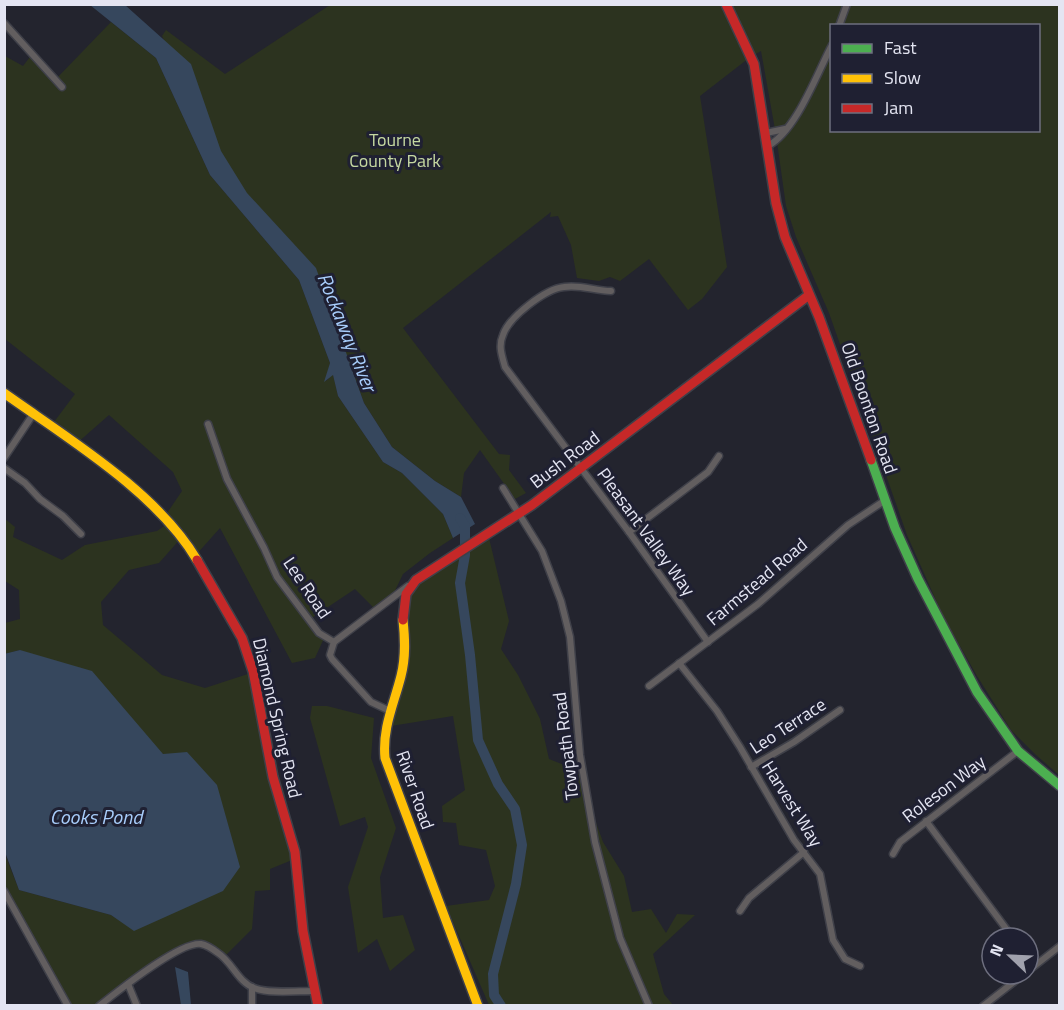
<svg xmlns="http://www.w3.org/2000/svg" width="1064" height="1010" font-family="'Titillium Web',sans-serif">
<rect width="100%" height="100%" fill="#23242e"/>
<g fill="#2c331f" fill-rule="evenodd">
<path d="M330,5h729v770l-23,-20 -25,-25 -34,-54 -34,-60 -36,-81 -78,-222 -33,-76 -10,-31 -10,-71 -15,-84 -12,7 -49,38 27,171 -25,32 -14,11 -39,-51 -29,22 -10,-4 -11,4 -22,-3 -6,-33 -13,-29 -8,1 1,-5 -148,116 96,126 11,1 -1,15 17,23 -11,6 -35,-49 -16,23 -3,24 -26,-16 -43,-34 -28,-44 -12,-33 -34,-68 -79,-107 -77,-159 4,-6 59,44zM832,26h206v104h-206z"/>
<polygon points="111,22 156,58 210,175 299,280 330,363 326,381 333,374 338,396 383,462 402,473 443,514 453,538 430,553 403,574 391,599 376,610 355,589 310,619 325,636 315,658 292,663 220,528 195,556 182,537 159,563 129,570 101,602 103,625 162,675 205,688 254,672 297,858 270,869 270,890 255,891 252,929 224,957 210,946 182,947 102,1005 71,1005 5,888 4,852 19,890 111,915 134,930 163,754 20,650 5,654 5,623 20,619 19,590 5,581 5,519 15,527 13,537 62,560 85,545 157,531 170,522 165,516 182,491 173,472 109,415 76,444 51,426 75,394 5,339 5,56 23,66 33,53 56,79"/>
<path d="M489,538l20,83 -8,28 17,26 22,44 9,40 28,11 26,72 21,34 8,36 19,-3 15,24 11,-19 18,1 -42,39 11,40 9,11h-184l-43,-99 43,-6 6,-14 -9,-36 -27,-5 -3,-22 -13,-1 -1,-16 23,-16 -12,-74 -62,10 10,-35 9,-96c16,-27 53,-42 79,-57z"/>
<polygon points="312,706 327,706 374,718 371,758 396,828 380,877 383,918 403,915 415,950 390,971 377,939 358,953 348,887 368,827 365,817 340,826 310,718"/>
</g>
<g fill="#36475d">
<polygon points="90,5 125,5 191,64 221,151 247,193 316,268 364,403 392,447 435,481 461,497 475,524 453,538 443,514 402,473 383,462 338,396 333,375 324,382 330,363 299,280 210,175 156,58"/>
<polygon points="20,650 92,671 163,754 187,752 217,785 240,867 223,891 134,931 111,915 19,890 5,852 4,654"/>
<polygon points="175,967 188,972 191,1005 181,1005"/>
</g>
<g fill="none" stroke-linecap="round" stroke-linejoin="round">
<polyline stroke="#36475d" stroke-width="10" points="460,518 465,526 465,555 460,583 470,655 478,740 498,784 515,809 522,845 516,884 493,974 494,995 501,1006"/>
<defs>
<g id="street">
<polyline points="4,23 62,87"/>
<polyline points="839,26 847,4"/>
<polyline points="766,133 785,129"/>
<path d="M768,146c29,-16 49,-73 64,-101"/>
<path d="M611,291c-16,0 -31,-7 -47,-4 -19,2 -55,30 -61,48 -5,11 -1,21 2,32l124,165 79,110"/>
<polyline points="208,424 227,479 264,548 277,577 319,633 334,642"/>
<polyline points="4,458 34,413"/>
<polyline points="4,468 25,483 40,499 63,516 81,534"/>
<polyline points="503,488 542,551 561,601 570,637 580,755 595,842 620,938 649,1006"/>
<polyline points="629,532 708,472 719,456"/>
<polyline points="334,642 408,586"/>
<polyline points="334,642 330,655 332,659 371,702 390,711"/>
<polyline points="679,663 717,711 740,747 794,840 820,874 833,940 845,959 860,966"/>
<polyline points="649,686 758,604 848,525 884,501"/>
<polyline points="751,767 794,742 840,710"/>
<polyline points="926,821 1013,938"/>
<polyline points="893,854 900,842 1018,751"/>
<polyline points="4,891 68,1006"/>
<polyline points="740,911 749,898 804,852"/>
<polyline points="1028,958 1034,966"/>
<polyline points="1028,971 1060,946"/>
<polyline points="128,984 137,1006"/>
<polyline points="252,987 252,1006"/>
<path d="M99,1006c18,-14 81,-65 102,-62 6,1 13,6 17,9 14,9 20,29 36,35 15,6 43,3 60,3"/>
<polyline points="983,1006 1024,974"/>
</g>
<polyline id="fast" points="871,460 895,528 918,579 977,692 1018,751 1060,786"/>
<g id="slow">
<path d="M4,393c63,45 153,99 193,167"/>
<path d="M403,620c2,19 3,37 -2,56 -7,28 -19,52 -16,82l93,248"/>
</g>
<g id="jam">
<polyline points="726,4 754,64 776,203 785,237 819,317 871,460"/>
<polyline points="197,560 242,638 253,671 273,777 295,852 303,931 318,1006"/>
<polyline points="403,620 406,594 416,580 532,505 809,295"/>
</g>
</defs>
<use href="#street" stroke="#3f4049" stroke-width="9"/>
<use href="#fast" stroke="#3f4049" stroke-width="12"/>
<use href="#slow" stroke="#3f4049" stroke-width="12"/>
<use href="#jam" stroke="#3f4049" stroke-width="12"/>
<use href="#street" stroke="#625e5f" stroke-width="6"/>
<use href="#fast" stroke="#4caf50" stroke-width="9"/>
<use href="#slow" stroke="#ffc107" stroke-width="9"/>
<use href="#jam" stroke="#c62828" stroke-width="9"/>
</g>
<g text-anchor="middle" stroke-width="6" stroke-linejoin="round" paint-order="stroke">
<g font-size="18" fill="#c5d8a1" stroke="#1f2032">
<text x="395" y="146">Tourne<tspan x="395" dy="21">County Park</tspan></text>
</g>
<g font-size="18" fill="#e4e5f2" stroke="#1f2032">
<text transform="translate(869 408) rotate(71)" y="6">Old Boonton Road</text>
<text transform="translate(565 460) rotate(-37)" y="6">Bush Road</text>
<text transform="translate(646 532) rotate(54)" y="6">Pleasant Valley Way</text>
<text transform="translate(757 582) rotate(-40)" y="6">Farmstead Road</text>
<text transform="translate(307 588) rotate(56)" y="6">Lee Road</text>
<text transform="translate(277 718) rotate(77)" y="6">Diamond Spring Road</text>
<text transform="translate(788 726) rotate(-33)" y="6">Leo Terrace</text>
<text transform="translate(566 746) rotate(-97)" y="6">Towpath Road</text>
<text transform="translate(944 789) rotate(-37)" y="6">Roleson Way</text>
<text transform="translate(415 790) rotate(71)" y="6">River Road</text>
<text transform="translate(792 804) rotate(58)" y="6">Harvest Way</text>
</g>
<g font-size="20" font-style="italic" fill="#a8cdfb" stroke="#1f2032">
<text transform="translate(347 332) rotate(68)" y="7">Rockaway River</text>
<text x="96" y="824">Cooks Pond</text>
</g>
</g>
<rect width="1064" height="1010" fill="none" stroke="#e4e5f2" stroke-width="12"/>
<rect x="830" y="24" width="210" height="108" fill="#1f2032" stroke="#6e6f7f" stroke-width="1.5"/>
<rect x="842" y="44" width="30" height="9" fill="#4caf50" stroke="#6e6f7f" stroke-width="1.5"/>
<text x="884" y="54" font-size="18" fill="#e4e5f2">Fast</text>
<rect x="842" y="74" width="30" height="9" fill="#ffc107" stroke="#6e6f7f" stroke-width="1.5"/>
<text x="884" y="84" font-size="18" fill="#e4e5f2">Slow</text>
<rect x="842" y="104" width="30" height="9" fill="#c62828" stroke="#6e6f7f" stroke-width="1.5"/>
<text x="884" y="114" font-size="18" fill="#e4e5f2">Jam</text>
<g transform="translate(1010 956) rotate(293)"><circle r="28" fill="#1f2032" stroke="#6e6f7f" stroke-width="1.5"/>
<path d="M0-4.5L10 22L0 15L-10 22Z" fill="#a0a1ad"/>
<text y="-9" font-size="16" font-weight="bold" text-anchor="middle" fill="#e4e5f2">N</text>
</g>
</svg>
